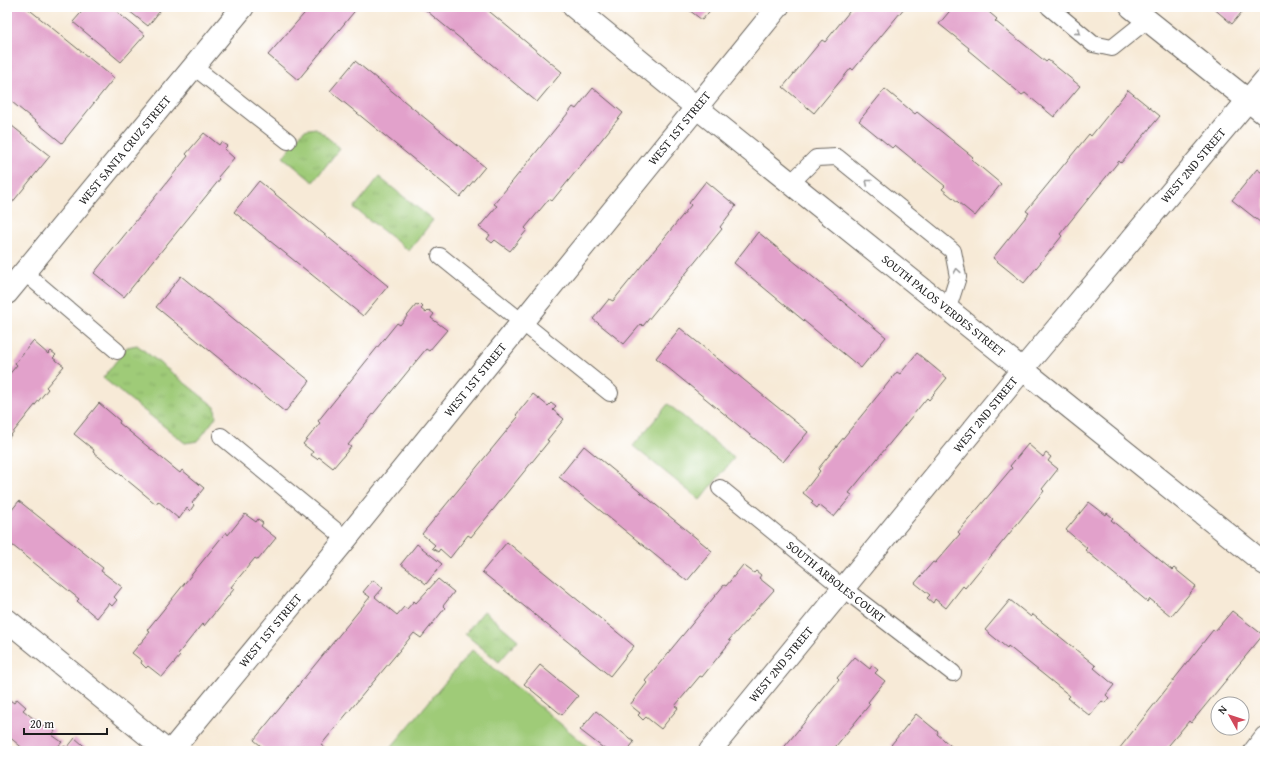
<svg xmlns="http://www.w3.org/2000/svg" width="1272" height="758" font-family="'Gentium Book Plus',serif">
<defs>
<pattern id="park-tufts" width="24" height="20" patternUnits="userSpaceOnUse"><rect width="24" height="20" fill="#9fcb78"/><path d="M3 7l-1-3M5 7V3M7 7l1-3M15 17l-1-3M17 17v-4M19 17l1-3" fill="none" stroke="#88ae67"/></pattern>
</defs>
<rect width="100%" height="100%" fill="#fff"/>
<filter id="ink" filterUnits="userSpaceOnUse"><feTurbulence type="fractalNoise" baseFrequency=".025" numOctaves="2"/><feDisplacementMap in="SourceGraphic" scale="8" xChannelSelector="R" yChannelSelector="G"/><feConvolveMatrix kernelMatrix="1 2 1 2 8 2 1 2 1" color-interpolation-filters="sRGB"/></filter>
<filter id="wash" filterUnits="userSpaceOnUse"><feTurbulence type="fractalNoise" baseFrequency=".012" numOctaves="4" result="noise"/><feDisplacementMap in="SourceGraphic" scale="16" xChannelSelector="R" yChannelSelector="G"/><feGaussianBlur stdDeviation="0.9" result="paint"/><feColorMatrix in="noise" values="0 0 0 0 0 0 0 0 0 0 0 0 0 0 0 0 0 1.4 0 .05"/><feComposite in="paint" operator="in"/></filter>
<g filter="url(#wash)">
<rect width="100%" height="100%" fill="#f7ead7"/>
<g fill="#9fcb78" stroke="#5e744a">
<polygon points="668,404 734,458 700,500 633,446"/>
<polygon points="472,650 593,751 388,751"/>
</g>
<g fill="url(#park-tufts)" stroke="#5e744a">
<polygon points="316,128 340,148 313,182 283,157 304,130"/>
<polygon points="379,177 433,220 409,251 354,208"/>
<polygon points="137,345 215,407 216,417 198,441 185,443 103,378 127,347"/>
<polygon points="484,611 518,640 499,662 465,634"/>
</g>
<g id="blocks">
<g fill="#e2a1cb">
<polygon points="7,7 26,7 114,78 62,143 7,98"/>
<polygon points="86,7 111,7 145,35 121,62 73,22"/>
<polygon points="124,7 163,7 148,26"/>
<polygon points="310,7 358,7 298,80 268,55"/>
<polygon points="422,7 484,7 562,72 537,102"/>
<polygon points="685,7 713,7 702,20"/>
<polygon points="853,7 905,7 853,70 851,68 814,113 783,87 822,40 825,42"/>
<polygon points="953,7 983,7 997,19 995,21 1046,62 1048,60 1080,86 1054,117 1025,93 1022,95 968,50 969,48 939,24"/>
<polygon points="1212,7 1246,7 1232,24"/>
<polygon points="355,61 485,167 460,197 330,91"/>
<polygon points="593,88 623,113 552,201 549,199 525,228 527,230 510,251 495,240 492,243 487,239 490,235 479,227 497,206 494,204 573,107 576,109"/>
<polygon points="885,89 915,114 917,112 973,157 971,159 1001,184 975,216 942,189 945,186 895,145 892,148 859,121"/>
<polygon points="1128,90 1160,116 1121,163 1119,161 1060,234 1062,236 1024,283 993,258 1029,213 1026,211 1089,134 1091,136"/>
<polygon points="7,122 50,156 7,209"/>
<polygon points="204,133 219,145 221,142 227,146 224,149 234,158 218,177 220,179 124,297 94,273 188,156 186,154"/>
<polygon points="1257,169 1265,175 1265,226 1232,200"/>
<polygon points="259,181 388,286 363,316 234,212"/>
<polygon points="706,181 736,206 720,227 722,229 643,326 641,324 624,344 593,319 609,299 613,301 691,205 689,203"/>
<polygon points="758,232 886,337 861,368 734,263"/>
<polygon points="181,276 310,381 285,412 156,307"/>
<polygon points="420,304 423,307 421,309 426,313 429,310 434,314 431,318 447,330 429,351 426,349 348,445 351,447 333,468 319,457 317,459 311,455 313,452 303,444 320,423 318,421 397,323 400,325 416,305 418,306"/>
<polygon points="680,328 808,432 783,462 656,358"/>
<polygon points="33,341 48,354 51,351 56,355 53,358 64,366 46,387 48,389 7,440 7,377 17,365 15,363"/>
<polygon points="917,353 947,378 929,400 927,398 849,493 852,495 834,517 819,505 817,508 811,503 813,501 803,493 820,471 818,469 897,372 900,374"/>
<polygon points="533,394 548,406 551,403 556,407 553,410 564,419 547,440 549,441 471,537 468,535 450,558 440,549 438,552 432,548 435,545 422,534 518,417 516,415"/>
<polygon points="99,403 120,421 119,423 180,473 182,470 204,488 192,503 194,505 190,511 187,508 179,519 158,501 156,504 93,452 94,450 74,434"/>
<polygon points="1028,444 1043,457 1046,453 1051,457 1048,461 1058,469 1042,489 1044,491 965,588 963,586 946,608 935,599 933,603 927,598 930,595 915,583 933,562 935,563 960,534 958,532 1012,468 1010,466"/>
<polygon points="584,446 712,551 687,581 559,477"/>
<polygon points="19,501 103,568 101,571 122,587 114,597 117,600 112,606 109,603 97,618 77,601 79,599 7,541 7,516"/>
<polygon points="1089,502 1106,515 1107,513 1113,518 1111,520 1172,570 1174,568 1196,586 1171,616 1150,599 1148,602 1085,550 1087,548 1066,530"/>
<polygon points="245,514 256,522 258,519 263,523 261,526 276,538 258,560 255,558 231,587 234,589 204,626 202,624 178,654 180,656 162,677 148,666 146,668 141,663 142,661 132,653 150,632 147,630 226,532 228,535"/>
<polygon points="507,542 634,646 610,676 482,572"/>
<polygon points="417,544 442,564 426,584 401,564"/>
<polygon points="743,565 754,573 756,571 761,575 759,578 774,590 729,640 731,641 702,677 700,676 675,706 678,708 661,729 646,717 643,720 638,715 640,713 630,705 647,683 645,681 724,585 726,586"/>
<polygon points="438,579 454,592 443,606 445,608 421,638 414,633 321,745 329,751 267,751 254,740 370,597 363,592 373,580 383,588 375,597 397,615 404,607 407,609 414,601 416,603"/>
<polygon points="1010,600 1031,617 1032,614 1096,666 1094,668 1114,685 1106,695 1109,698 1105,703 1102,701 1090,716 1068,698 1070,696 1008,646 1007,648 985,630"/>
<polygon points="1232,611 1263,635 1191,723 1189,721 1164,751 1122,751 1119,749 1213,630 1215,631"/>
<polygon points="855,657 870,669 872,665 878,670 875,673 885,681 868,702 870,704 832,751 781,751 839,680 837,678"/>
<polygon points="540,665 578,696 562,715 524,684"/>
<polygon points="7,698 14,703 17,699 26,707 23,710 44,727 47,724 55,731 52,735 62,742 54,751 26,751 7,735"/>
<polygon points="596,711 634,742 627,751 607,751 580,730"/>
<polygon points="916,714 938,732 937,734 957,751 899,751 891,745"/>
<polygon points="75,738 90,751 60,751 64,746 67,748"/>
</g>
</g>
</g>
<g filter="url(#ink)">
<use href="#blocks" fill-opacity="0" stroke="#69645d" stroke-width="1"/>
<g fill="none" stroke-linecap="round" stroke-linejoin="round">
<defs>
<g id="service">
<polyline points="1049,7 1093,44 1112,48 1147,20"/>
<polyline points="194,67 288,141"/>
<polyline points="791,183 816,158 837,157 953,251 958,277 948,308"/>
<polyline points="440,256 610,393"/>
<polyline points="24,272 117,351"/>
<polyline points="221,436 346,539"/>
<path id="s1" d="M720,488l124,101 109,84"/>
</g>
<g id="minor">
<path id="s2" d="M574,7l122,100 569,457"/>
<polyline points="1131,7 1265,114"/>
<path id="s3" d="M7,293l236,-286"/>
<polyline points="7,620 167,751"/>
<path id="s4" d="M710,751l312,-381 243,-290"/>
<polyline points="1255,751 1265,738"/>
</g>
<g id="tertiary">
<path id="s5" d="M171,751l175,-212 432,-532"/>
</g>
</defs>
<use href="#service" stroke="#69645d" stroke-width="18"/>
<use href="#minor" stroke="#69645d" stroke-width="24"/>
<use href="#tertiary" stroke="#69645d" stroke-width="24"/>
<use href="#service" stroke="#fff" stroke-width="16"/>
<use href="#minor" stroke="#fff" stroke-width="22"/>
<use href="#tertiary" stroke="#fff" stroke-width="22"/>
</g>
<defs><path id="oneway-chevron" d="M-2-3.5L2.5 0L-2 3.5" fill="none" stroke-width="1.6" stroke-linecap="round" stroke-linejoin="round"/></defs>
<g stroke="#999">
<use href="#oneway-chevron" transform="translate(1078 32) rotate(40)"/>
<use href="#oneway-chevron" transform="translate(868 182) rotate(-141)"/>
<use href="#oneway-chevron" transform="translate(957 271) rotate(-99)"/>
</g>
</g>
<g text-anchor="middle" stroke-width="4" stroke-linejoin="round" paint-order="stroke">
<g font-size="12" fill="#1c1c1c" stroke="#fff">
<text dy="4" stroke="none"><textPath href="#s5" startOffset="804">WEST 1ST STREET</textPath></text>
<text dy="4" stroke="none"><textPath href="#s3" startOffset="185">WEST SANTA CRUZ STREET</textPath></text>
<text dy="4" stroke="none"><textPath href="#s4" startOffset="759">WEST 2ND STREET</textPath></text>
<text dy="4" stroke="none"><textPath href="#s2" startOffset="475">SOUTH PALOS VERDES STREET</textPath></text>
<text dy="4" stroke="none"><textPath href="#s5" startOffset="480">WEST 1ST STREET</textPath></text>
<text dy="4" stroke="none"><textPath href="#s4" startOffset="435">WEST 2ND STREET</textPath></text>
<text dy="4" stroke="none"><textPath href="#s1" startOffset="149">SOUTH ARBOLES COURT</textPath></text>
<text dy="4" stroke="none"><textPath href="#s5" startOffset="156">WEST 1ST STREET</textPath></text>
<text dy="4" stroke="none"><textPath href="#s4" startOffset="112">WEST 2ND STREET</textPath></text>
</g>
</g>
<rect width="1272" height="758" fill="none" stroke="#fff" stroke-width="24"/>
<g transform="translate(1230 716) rotate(309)"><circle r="19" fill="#ffffff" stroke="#a4a4a4"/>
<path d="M0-3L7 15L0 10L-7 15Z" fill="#d1495b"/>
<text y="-6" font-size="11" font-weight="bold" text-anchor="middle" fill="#1c1c1c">N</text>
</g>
<path d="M24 728v6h83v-6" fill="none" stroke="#1c1c1c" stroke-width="2"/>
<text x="30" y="728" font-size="12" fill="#1c1c1c" stroke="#ffffff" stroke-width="3" paint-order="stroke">20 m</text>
</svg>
